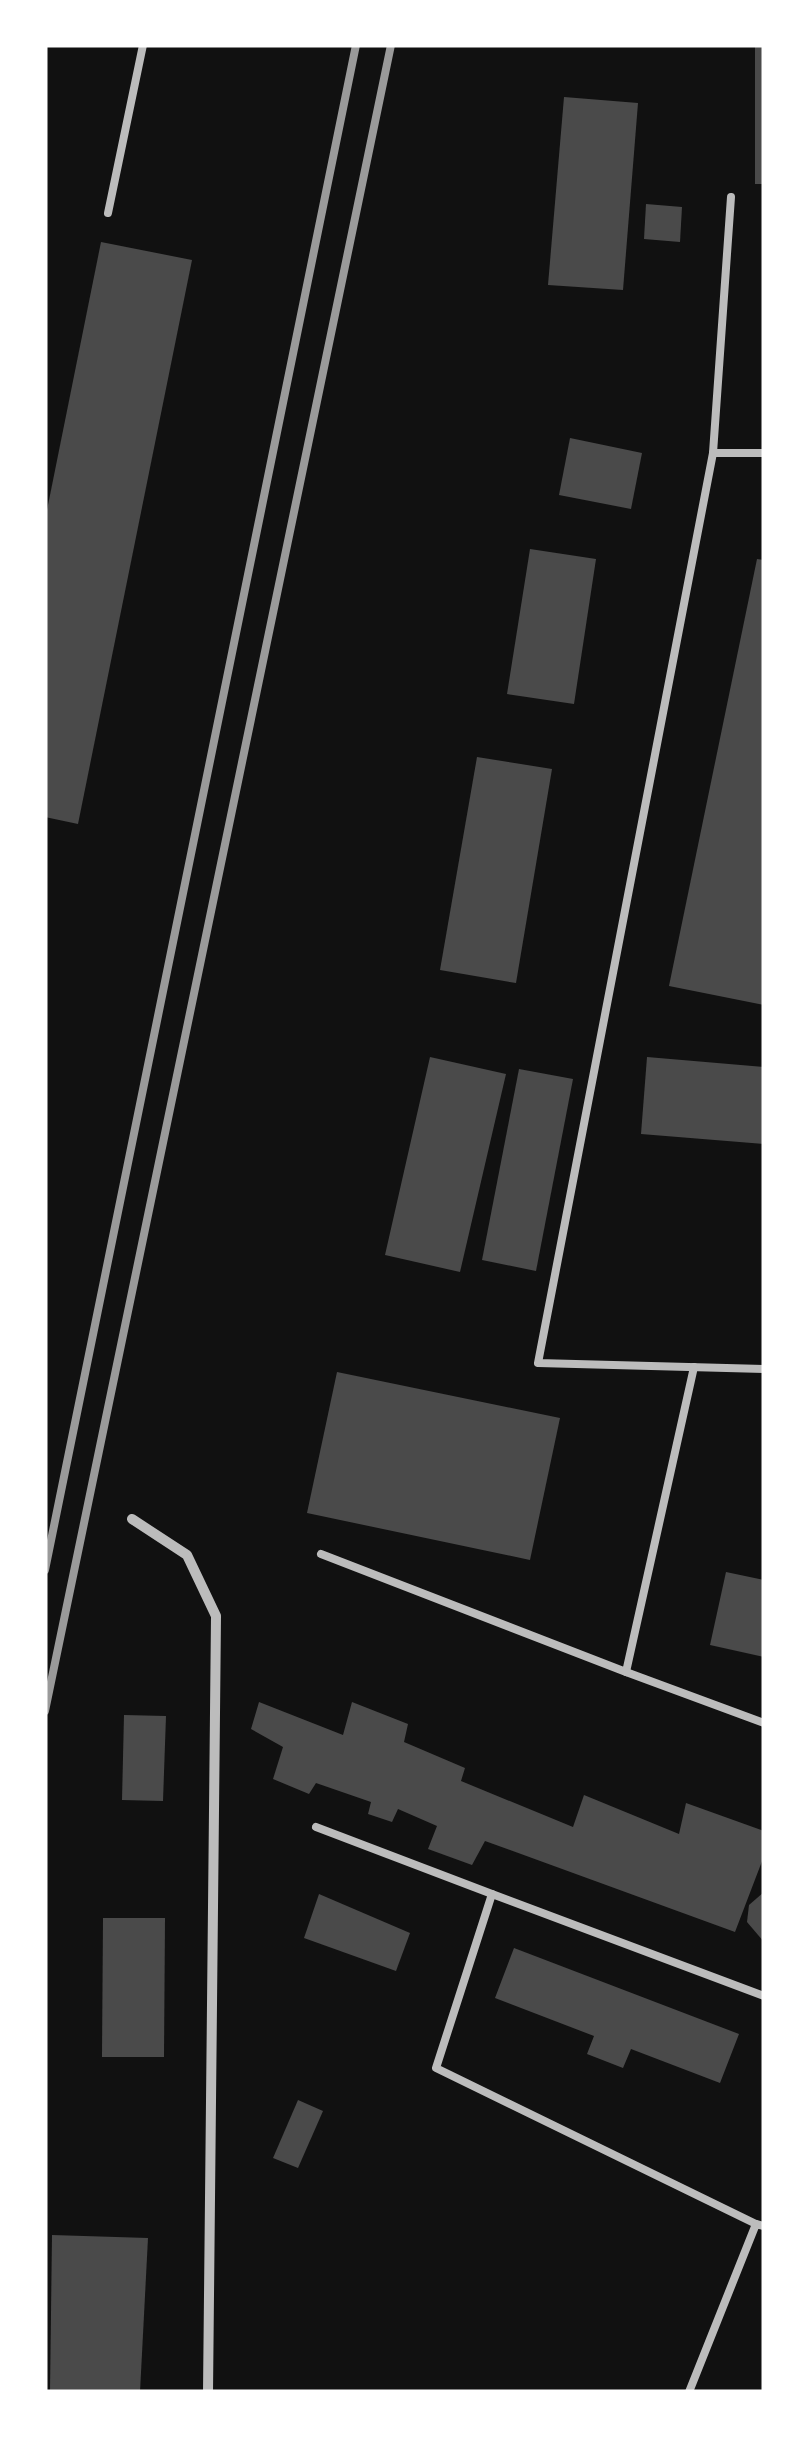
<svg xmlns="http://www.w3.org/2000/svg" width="809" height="2437" font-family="Helvetica,sans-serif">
<rect width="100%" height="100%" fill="#111"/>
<g fill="#4a4a4a">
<rect x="755" y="45" width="9" height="139"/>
<polygon points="564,97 638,103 623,290 548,285"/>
<polygon points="646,204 682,207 680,242 644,239"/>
<polygon points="101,242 192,260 78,824 45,817 45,520"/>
<polygon points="570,438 642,453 631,509 559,495"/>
<polygon points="530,549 596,559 574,704 507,694"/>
<polygon points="757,559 764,560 764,1005 669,986"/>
<polygon points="477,757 552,769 516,983 440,970"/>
<polygon points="430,1057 506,1074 460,1272 385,1255"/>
<polygon points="647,1057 764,1067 764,1144 641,1134"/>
<polygon points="519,1069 573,1079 536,1271 482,1260"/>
<polygon points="337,1372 560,1418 530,1560 307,1513"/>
<polygon points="726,1572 764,1580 764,1657 710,1645"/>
<polygon points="259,1702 343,1735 352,1702 408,1724 404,1742 465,1768 461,1781 573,1827 584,1795 679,1834 686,1803 764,1831 764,1856 735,1932 485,1841 472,1865 428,1849 437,1826 398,1809 392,1822 368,1814 371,1802 316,1783 309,1794 273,1779 283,1747 251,1729"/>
<polygon points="124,1715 166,1716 163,1801 122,1800"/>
<polygon points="764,1892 764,1942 747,1922 749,1905"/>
<polygon points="319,1894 410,1933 396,1971 304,1938"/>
<polygon points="103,1918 165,1918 164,2057 102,2057"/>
<polygon points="514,1948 739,2034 720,2083 631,2049 623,2068 587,2054 594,2036 495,1998"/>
<polygon points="298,2100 323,2111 298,2168 273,2158"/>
<polygon points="52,2235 148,2238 140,2392 50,2392"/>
</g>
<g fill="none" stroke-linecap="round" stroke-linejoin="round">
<g stroke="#bcbcbc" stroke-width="8">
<polyline points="108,213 143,45"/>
<polyline points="713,453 731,197"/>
<polyline points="764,453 713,453 538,1363 764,1369"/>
<polyline points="321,1554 626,1672 694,1367"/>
<polyline points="626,1672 764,1723"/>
<polyline points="316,1827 492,1894"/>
<polyline points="756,2224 436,2068 492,1894 764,1996"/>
<polyline points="689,2392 756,2224 764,2226"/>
</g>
<polyline stroke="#bcbcbc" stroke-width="10" points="132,1519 187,1555 216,1616 208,2392"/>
<g stroke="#9a9a9a" stroke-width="8">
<polyline points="45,1570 356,45"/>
<polyline points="45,1711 391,45"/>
</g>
</g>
<rect width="809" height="2437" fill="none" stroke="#ffffff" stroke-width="95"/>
</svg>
